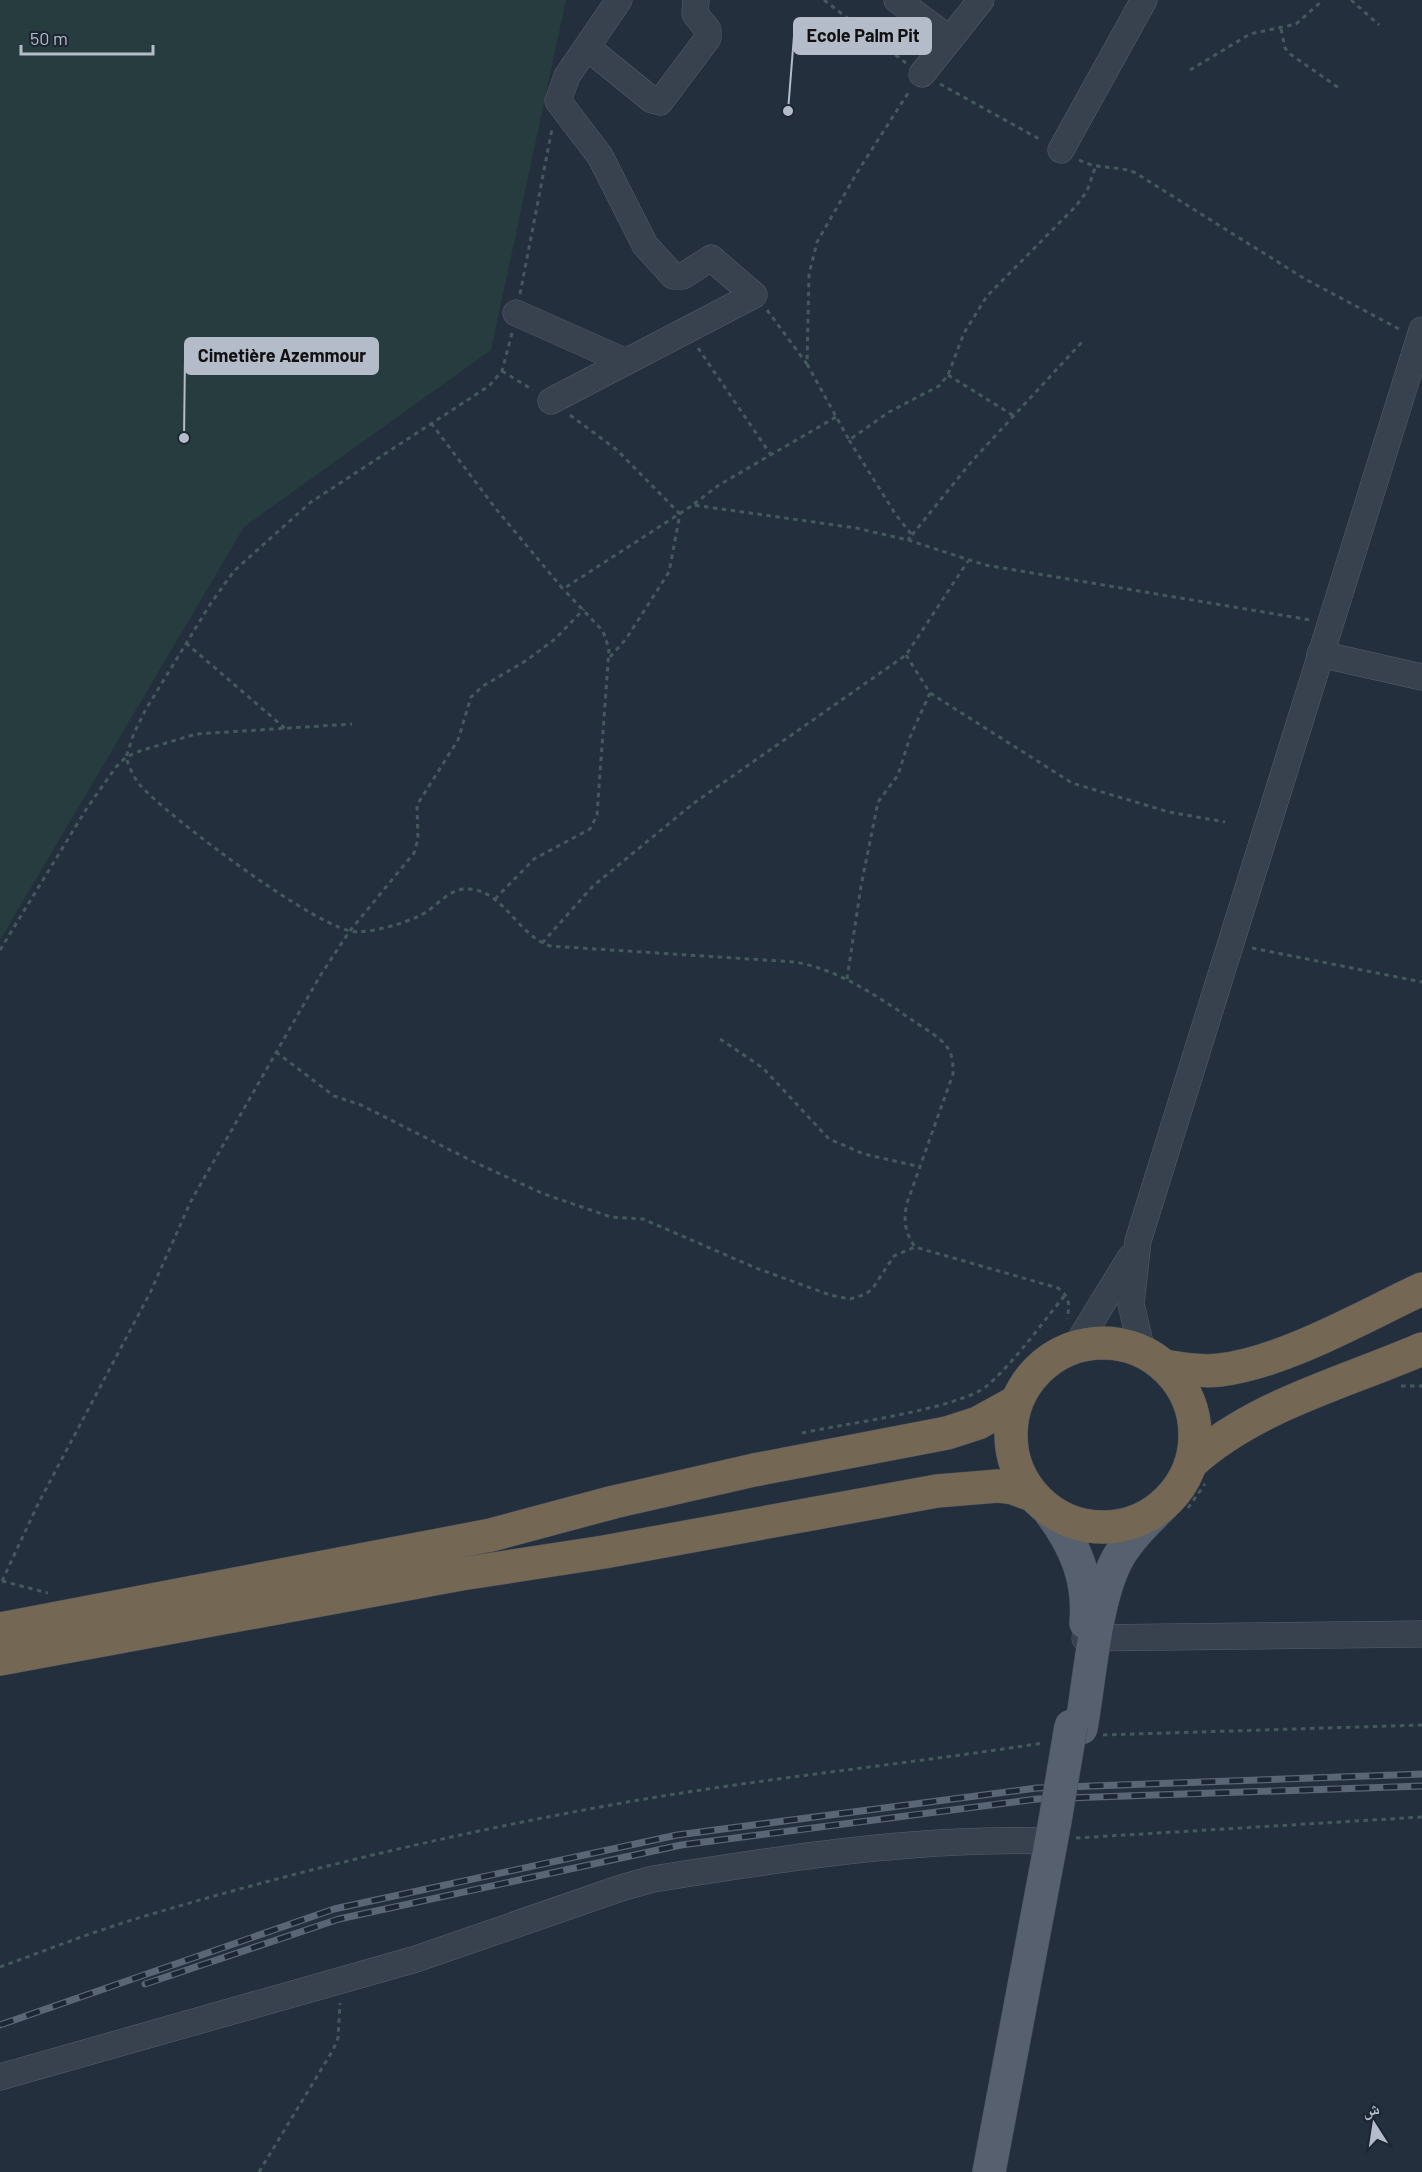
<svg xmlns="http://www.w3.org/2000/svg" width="1422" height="2172" font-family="Barlow,'Noto Naskh Arabic',sans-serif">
<rect width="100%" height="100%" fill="#242f3e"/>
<polygon fill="#263c3f" points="0,0 566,0 491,350 244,527 0,940"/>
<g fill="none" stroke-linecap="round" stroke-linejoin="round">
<defs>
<g id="minor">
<polyline points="897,0 950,39"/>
<polyline points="588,48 652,100 660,102 708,38 708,30 695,14 696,0"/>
<polyline points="922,74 981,0"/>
<polyline points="1061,150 1144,0"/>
<polyline points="516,313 624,361"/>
<polyline points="551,401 754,295 711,258 683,276 673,276 645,245 600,156 558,101 567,76 619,0"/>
<polyline points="1320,654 1422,677"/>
<polyline points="1076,1346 1130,1258"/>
<polyline points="1142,1351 1131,1304 1138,1241 1422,330"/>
<polyline points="1085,1638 1422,1634"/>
<path d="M0,2077l416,-118 205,-71 32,-9c132,-21 264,-42 399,-38"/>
</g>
<g id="major">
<path d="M1050,1512c25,33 40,68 36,111"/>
<path d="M1081,1728c9,-49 14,-131 38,-172 12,-20 29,-36 45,-52"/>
<polyline points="989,2172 1055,1821"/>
</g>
<g id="highway">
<circle cx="1103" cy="1435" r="92"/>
<path d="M1164,1366c19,3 38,6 56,4 65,-8 142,-53 202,-81"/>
<path d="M1191,1463c64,-58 153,-80 231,-114"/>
<polyline points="0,1629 491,1535 614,1502 754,1470 947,1433 978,1423 1016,1402"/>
<polyline points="0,1659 461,1574 604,1552 937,1491 998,1486 1013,1488 1032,1495"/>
</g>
</defs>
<use href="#minor" stroke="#565f6c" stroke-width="27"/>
<use href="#major" stroke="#414a57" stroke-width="34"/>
<use href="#highway" stroke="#434c59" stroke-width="34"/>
<g stroke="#44595c" stroke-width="3" stroke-dasharray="4.5 4.5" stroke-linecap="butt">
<polyline points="824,0 906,63"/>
<polyline points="1351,0 1379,25"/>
<polyline points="1281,29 1285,48 1290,54 1339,88"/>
<polyline points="1190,70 1250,34 1296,24 1323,0"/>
<polyline points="940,84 1041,140"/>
<path d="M1079,160c20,10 34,5 55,12l171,107 96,51"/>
<polyline points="520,294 552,129"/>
<polyline points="767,310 807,364 809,274 817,242 858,171 910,90"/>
<path d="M512,333l-10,38 -13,15 -178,116 -77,69 -23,32 -65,106 -12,24 -8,24c3,10 8,21 14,28 26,30 183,149 218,147 19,-1 44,-8 61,-16 18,-8 29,-29 51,-27 34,3 48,46 80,57l245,16c45,8 82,34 120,60 10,7 25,15 32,25 6,8 6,18 6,27l-46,129c-4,18 -2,29 8,44l143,41c12,9 12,17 9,31"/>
<polyline points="698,348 771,455"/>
<polyline points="807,364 849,440 889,412 939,386 948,375 964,333 987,296 1076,206 1087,191 1095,168"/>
<polyline points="502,371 533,390"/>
<polyline points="948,375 1014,416"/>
<polyline points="570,415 617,450 680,514"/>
<polyline points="431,423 496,509 563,589 693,505 856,528 908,540 985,565 1310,620"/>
<polyline points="849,440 896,515 912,535 908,540"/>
<polyline points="694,504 719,485 836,417"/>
<polyline points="912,535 972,461 1082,342"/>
<polyline points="186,643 287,730"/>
<polyline points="906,655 930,693 1072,783 1169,812 1225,822"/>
<polyline points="610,657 626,639 669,572 680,514"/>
<polyline points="495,899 534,859 590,829 597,815 609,649 603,631 563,589"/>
<polyline points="542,943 593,886 694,803 906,655 968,561"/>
<polyline points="1252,948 1422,982"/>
<polyline points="0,950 87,808 116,767 126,757 140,751 196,734 352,724"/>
<polyline points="847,979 861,886 878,802 898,775 910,737 930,693"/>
<polyline points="720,1039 763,1068 829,1139 864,1154 921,1167"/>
<polyline points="276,1052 334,1096 361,1105 474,1162 544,1194 611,1217 643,1219 756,1268 830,1295 850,1299 866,1294 873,1288 894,1256 915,1247"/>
<polyline points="1401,1386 1422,1386"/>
<path d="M802,1433c40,-9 159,-24 186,-48 29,-26 53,-61 78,-91"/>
<polyline points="1188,1508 1205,1484"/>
<polyline points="2,1581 39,1502 150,1293 191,1201 320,976 349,932 414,853 418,839 417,805 458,740 471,697 483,686 527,660 555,639 584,609"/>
<polyline points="2,1581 48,1593"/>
<polyline points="1103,1735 1422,1725"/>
<polyline points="1076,1838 1422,1817"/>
<path d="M0,1967c44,-16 87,-33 132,-47 165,-50 336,-90 507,-120 134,-23 269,-36 404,-57"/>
<polyline points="259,2172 333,2050 338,2038 340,2003"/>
</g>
<use href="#minor" stroke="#38414e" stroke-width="26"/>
<use href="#major" stroke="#56606e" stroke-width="33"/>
<use href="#highway" stroke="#746855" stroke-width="33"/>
<defs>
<g id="rail">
<polyline points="145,1984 339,1919 681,1845 1037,1799 1422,1786"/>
<polyline points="0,2025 334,1909 677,1835 1037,1788 1422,1774"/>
</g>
</defs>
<use href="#rail" stroke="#5a6575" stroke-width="7"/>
<use href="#rail" stroke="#1d2633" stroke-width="4.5" stroke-dasharray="14" stroke-linecap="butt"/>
<defs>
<polyline id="major-bridge" points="1055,1821 1071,1726"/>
</defs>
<use href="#major-bridge" stroke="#414a57" stroke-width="34" stroke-linecap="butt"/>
<use href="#major-bridge" stroke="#56606e" stroke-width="33"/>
</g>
<path fill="none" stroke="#b4bcc9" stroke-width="2" d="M788 111L794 36M184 438L185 356"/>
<g fill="#b4bcc9" stroke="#1d2633" stroke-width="2">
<circle cx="788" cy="111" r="6"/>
<circle cx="184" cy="438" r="6"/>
</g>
<g fill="#b4bcc9" stroke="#b4bcc9" stroke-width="2">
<rect x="794" y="18" width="137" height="36" rx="6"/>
<rect x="185" y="338" width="193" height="36" rx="6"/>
</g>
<g font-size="18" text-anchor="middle" font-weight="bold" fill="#111">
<text x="863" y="42">Ecole Palm Pit</text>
<text x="282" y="362">Cimetière Azemmour</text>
</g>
<g transform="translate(1374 2124) rotate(348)" stroke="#1d2633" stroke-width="4.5" paint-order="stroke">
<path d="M0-4.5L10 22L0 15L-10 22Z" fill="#b4bcc9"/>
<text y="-9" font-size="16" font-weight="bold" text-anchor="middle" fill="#b4bcc9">ش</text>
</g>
<path d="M21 45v9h132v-9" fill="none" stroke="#b4bcc9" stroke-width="3"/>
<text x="30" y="45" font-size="18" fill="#b4bcc9" stroke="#1d2633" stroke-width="4.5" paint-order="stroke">50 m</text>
</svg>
